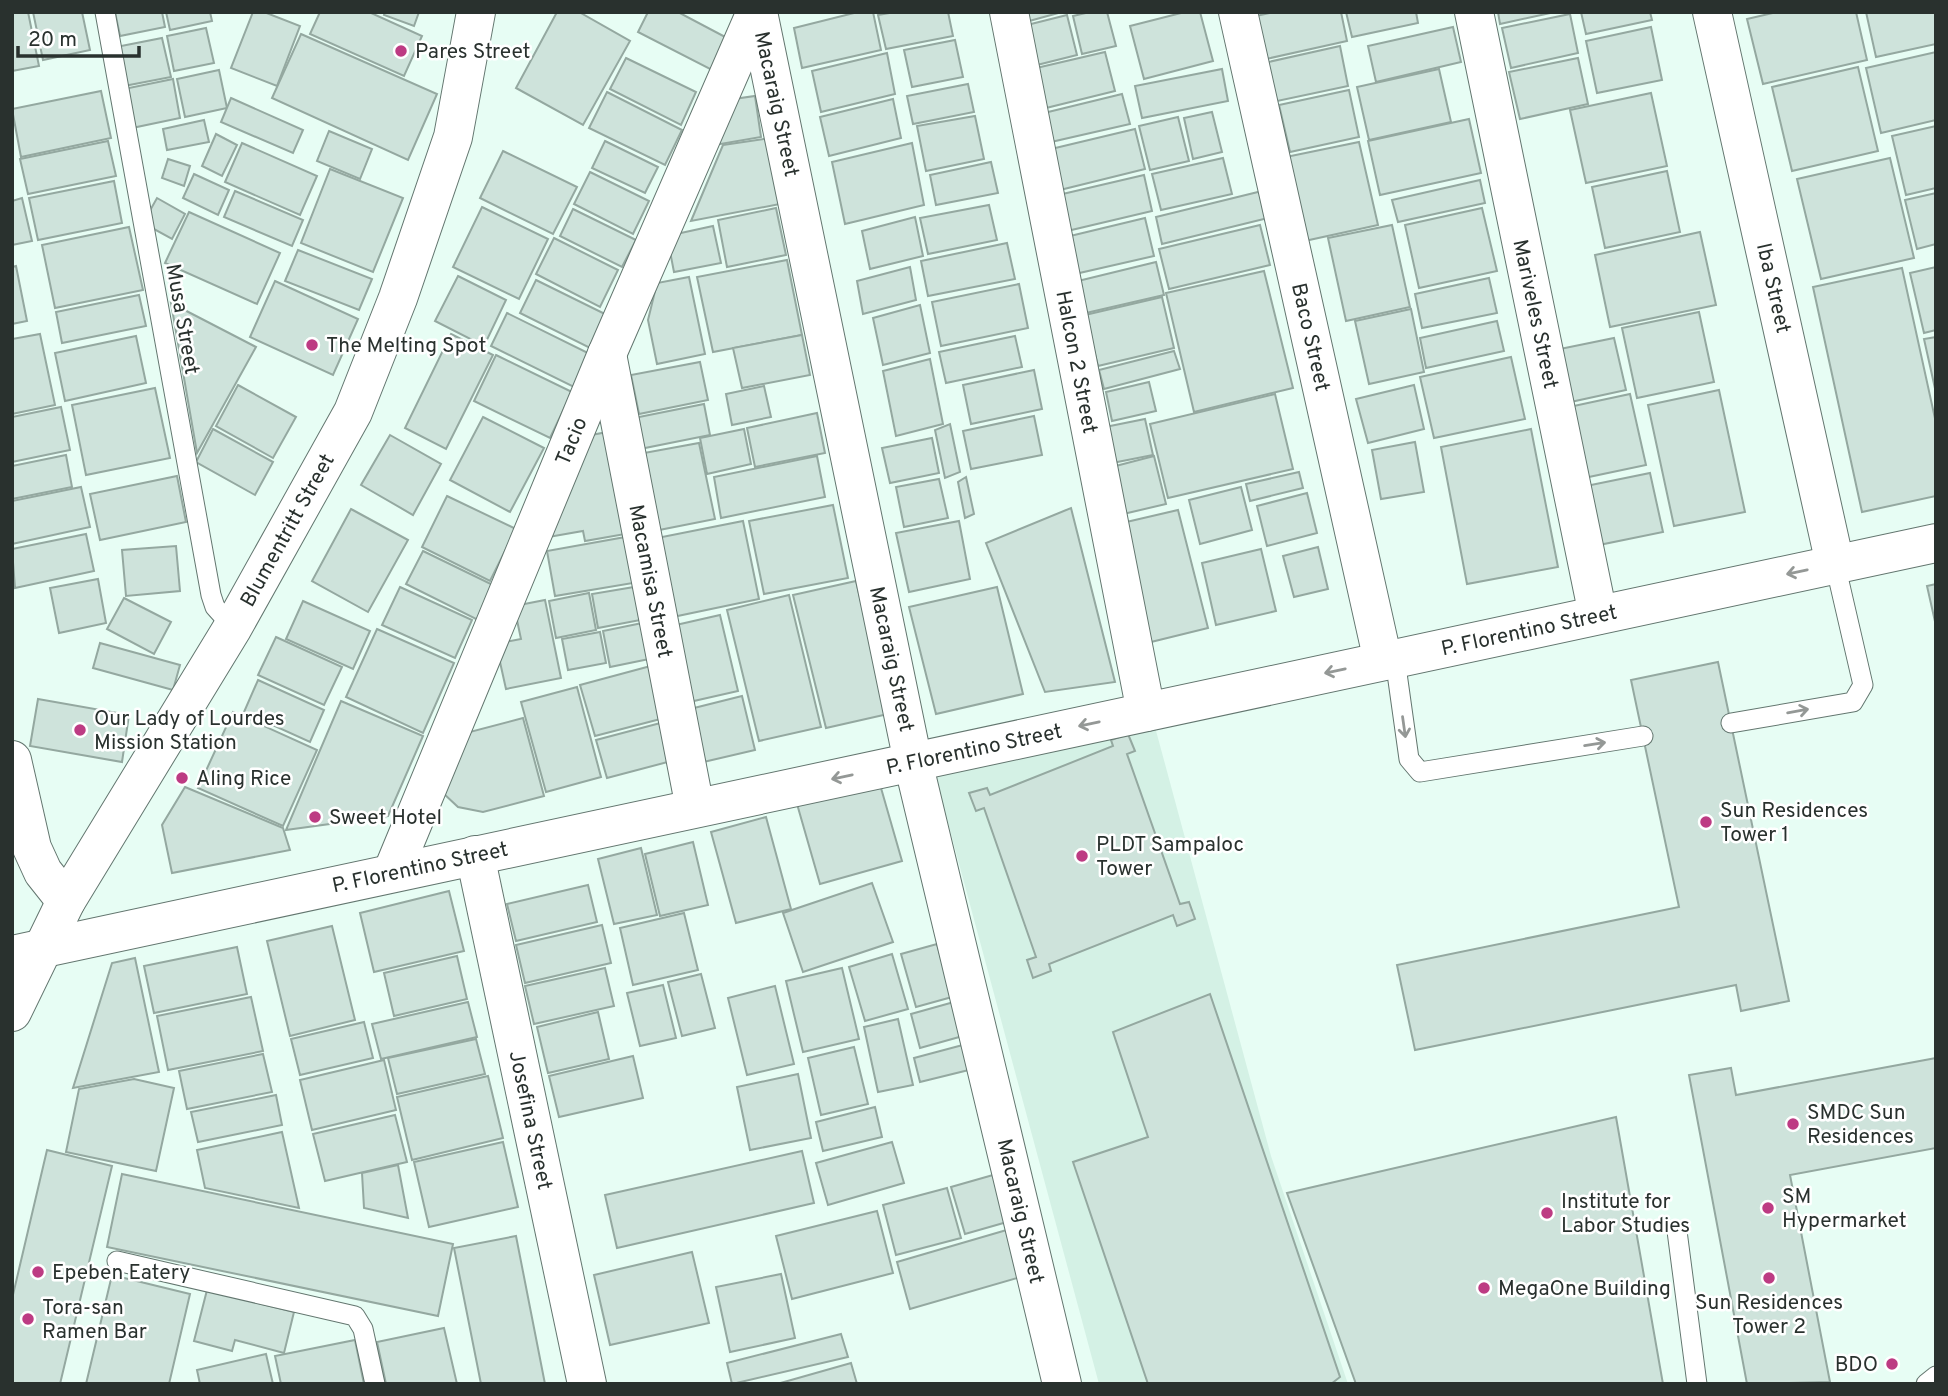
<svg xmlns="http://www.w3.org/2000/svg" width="1948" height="1396" font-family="Overpass,sans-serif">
<rect width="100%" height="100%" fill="#e7fdf4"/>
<polygon fill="#d4f1e5" points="1155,727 1271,1156 1348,1384 1099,1384 933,767"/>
<g fill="#cee3db" stroke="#94a8a0" stroke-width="2">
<polygon points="12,12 28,12 39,66 12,71"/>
<polygon points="33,12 82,12 90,50 43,60"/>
<polygon points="115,12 162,12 165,27 120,36"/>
<polygon points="166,12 210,12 212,21 170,30"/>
<polygon points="253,12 264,12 300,26 277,86 231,68"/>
<polygon points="320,12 369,12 422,36 404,76 310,34"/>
<polygon points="385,12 419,12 414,26 384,15"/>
<polygon points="557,12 579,12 630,41 583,125 516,88"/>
<polygon points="648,12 678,12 729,39 712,70 638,32"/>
<polygon points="858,12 873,12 881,50 802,68 794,28"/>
<polygon points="895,12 948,12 953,36 886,49 878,15"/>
<polygon points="1019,12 1062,12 1022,23"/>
<polygon points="1090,12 1107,12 1116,46 1082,54 1073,16"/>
<polygon points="1185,12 1200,12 1213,61 1144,79 1130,26"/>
<polygon points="1274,12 1341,12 1347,41 1266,59 1256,16"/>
<polygon points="1346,12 1416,12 1418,23 1352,37"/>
<polygon points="1498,12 1555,12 1500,24"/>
<polygon points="1581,12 1650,12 1652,20 1586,34"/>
<polygon points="1777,12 1856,12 1867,60 1763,84 1747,19"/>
<polygon points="1866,12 1936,12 1936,44 1876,57"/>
<polygon points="1570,14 1578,53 1511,68 1502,28"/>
<polygon points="1067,15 1077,55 1029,67 1019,27"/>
<polygon points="1453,27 1461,62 1376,82 1368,46"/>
<polygon points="1651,27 1662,80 1597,93 1586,41"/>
<polygon points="206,28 214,63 174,71 167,36"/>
<polygon points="301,34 437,94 408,160 272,98"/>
<polygon points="162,38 171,77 124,86 116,47"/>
<polygon points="955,40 963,77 912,87 904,50"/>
<polygon points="1340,46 1348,86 1263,104 1255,65"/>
<polygon points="1105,52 1115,91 1042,109 1032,69"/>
<polygon points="1936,52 1936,120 1881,133 1866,68"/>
<polygon points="887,53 895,94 821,112 812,71"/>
<polygon points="626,58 696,92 681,125 610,89"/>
<polygon points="1578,58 1588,104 1520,119 1509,72"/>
<polygon points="1858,67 1878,151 1792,171 1772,87"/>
<polygon points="1222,69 1228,101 1142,118 1135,86"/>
<polygon points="1439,69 1451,122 1369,140 1357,87"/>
<polygon points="219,70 227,108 185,117 177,79"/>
<polygon points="173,79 180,118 132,128 124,89"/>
<polygon points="968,84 974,112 913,124 907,96"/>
<polygon points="1349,90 1359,137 1290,152 1279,105"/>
<polygon points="101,91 111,138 21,157 12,109"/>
<polygon points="607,92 682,130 665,165 589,128"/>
<polygon points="1651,93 1667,166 1586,183 1570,110"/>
<polygon points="1122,94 1130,124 1051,142 1044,113"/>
<polygon points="755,96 761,137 709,146 734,99"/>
<polygon points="231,98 303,130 293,153 221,122"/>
<polygon points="893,99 901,138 829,156 820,117"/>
<polygon points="1212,112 1222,152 1193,159 1184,118"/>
<polygon points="975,116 984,159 926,171 917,126"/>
<polygon points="1178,117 1189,161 1150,170 1139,126"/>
<polygon points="1469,119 1481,173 1380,195 1368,141"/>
<polygon points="204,120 209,142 167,150 163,129"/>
<polygon points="1936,126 1936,188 1906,195 1892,136"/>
<polygon points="1135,129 1145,169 1060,190 1051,149"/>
<polygon points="329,131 372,149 360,179 317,161"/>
<polygon points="216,134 237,145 222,176 202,166"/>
<polygon points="771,138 780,204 691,221 723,145"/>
<polygon points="108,141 116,176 28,194 20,159"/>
<polygon points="605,141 658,167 645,193 592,168"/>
<polygon points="1359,142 1378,225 1300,242 1281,158"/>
<polygon points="242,143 317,176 300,215 225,182"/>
<polygon points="912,143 924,205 845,224 832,162"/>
<polygon points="503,151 577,187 553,234 480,198"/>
<polygon points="1223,158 1232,194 1161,210 1152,174"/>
<polygon points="1890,158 1914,258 1821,279 1797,179"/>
<polygon points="168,159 190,166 184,186 162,178"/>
<polygon points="991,162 998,193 936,205 930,175"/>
<polygon points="330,169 403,198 373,272 301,243"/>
<polygon points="1667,171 1680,232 1605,248 1592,187"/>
<polygon points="590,172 649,201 633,234 574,204"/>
<polygon points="194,174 229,190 218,215 183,198"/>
<polygon points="1144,175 1152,211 1063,232 1054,196"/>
<polygon points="1480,180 1485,203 1398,222 1392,200"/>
<polygon points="114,181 122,223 38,240 29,198"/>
<polygon points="235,191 303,220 292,246 224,217"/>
<polygon points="1262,191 1268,218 1162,244 1156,217"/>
<polygon points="1936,193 1936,244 1917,249 1905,200"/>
<polygon points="22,198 32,241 12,245 12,201"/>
<polygon points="157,198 185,214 172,239 143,223"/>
<polygon points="989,205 997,240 928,254 920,218"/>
<polygon points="482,207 548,239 519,299 453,267"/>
<polygon points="776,208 786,255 727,267 718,220"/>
<polygon points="1482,208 1497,271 1419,288 1405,225"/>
<polygon points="573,209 636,240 622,267 560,236"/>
<polygon points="189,212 280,253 257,304 165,263"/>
<polygon points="915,217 923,256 870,269 862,231"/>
<polygon points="1145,218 1154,256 1075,274 1066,237"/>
<polygon points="1260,225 1270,265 1169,289 1159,249"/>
<polygon points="1392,225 1410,307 1346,321 1328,238"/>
<polygon points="713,226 721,263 674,272 667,236"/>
<polygon points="129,227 143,290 55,308 42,245"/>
<polygon points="1700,232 1716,305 1610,327 1595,255"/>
<polygon points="554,238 618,270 600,307 536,274"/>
<polygon points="1007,243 1015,279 928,296 921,261"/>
<polygon points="298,250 372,279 359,310 285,281"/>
<polygon points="787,260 802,335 713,352 697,277"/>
<polygon points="1156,262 1164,295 1086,313 1078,281"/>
<polygon points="16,266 27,321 12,324 12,267"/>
<polygon points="910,267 916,300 863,314 857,281"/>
<polygon points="1936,267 1936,330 1924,333 1910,273"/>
<polygon points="1902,268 1936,423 1936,496 1862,512 1813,287"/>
<polygon points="1264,271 1293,388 1194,412 1166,293"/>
<polygon points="458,276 506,300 484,346 435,321"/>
<polygon points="689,277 705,354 657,364 648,320 657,283"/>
<polygon points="1489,278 1497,313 1422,328 1415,294"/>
<polygon points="536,280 607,315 590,348 520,313"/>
<polygon points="275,281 358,319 333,375 250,337"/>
<polygon points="1019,284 1028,328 941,346 932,302"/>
<polygon points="139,295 146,326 62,343 56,312"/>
<polygon points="1162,297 1174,348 1098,366 1085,315"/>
<polygon points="171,303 256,347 197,453"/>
<polygon points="920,305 930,353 883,365 873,318"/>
<polygon points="1411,309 1424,372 1369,384 1355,321"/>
<polygon points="1699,312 1714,382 1637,398 1622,328"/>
<polygon points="507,313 594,356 578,389 491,346"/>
<polygon points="1497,321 1504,351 1426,368 1420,338"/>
<polygon points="40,334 55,405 12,414 12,339"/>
<polygon points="451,334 493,355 446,449 405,428"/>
<polygon points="802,335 810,375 742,388 733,348"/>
<polygon points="136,336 146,383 65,401 55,353"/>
<polygon points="1015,336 1022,367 946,383 939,352"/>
<polygon points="1936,337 1936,393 1924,339"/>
<polygon points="1614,338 1626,390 1566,403 1555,350"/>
<polygon points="1174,351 1180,369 1104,389 1099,370"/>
<polygon points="496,355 572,392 550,438 474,401"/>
<polygon points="1511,357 1525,419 1434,438 1420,377"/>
<polygon points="930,359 943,424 896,436 883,371"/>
<polygon points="700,362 708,400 639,414 631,375"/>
<polygon points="1034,370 1042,409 971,424 963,385"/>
<polygon points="1149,382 1156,411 1112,421 1106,392"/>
<polygon points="238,385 296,417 273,458 216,426"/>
<polygon points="1414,385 1424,429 1368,443 1356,399"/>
<polygon points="764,386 771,417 732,425 726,394"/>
<polygon points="155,388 170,458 86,475 72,405"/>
<polygon points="1719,390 1745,512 1674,526 1648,405"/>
<polygon points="1275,394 1293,469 1168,498 1150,424"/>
<polygon points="1630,394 1646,465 1584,478 1569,407"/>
<polygon points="704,404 710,435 630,451 624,420"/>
<polygon points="61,407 70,450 12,462 12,417"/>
<polygon points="817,413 825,453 755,467 747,428"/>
<polygon points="1034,416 1042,455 971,469 963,431"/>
<polygon points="483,417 544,448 510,512 450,480"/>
<polygon points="1145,419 1153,455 1102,465 1095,429"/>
<polygon points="950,424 960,472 945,478 935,430"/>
<polygon points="213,429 273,462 255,495 196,462"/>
<polygon points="744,429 751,464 707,474 700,438"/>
<polygon points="1531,429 1558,567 1467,584 1441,447"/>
<polygon points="613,431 631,533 585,541 583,531 543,538 586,436"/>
<polygon points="390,435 441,464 413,515 361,485"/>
<polygon points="932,438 939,473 890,483 882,448"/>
<polygon points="1415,442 1424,492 1381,499 1372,450"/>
<polygon points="699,443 715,519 649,532 633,455"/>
<polygon points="66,455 72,487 12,499 12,466"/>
<polygon points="817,456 825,497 721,518 714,477"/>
<polygon points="1154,456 1166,504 1119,515 1108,468"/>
<polygon points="1299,472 1303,488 1250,501 1246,484"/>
<polygon points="1650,473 1663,532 1599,545 1586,486"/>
<polygon points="177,476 186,522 100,540 90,494"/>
<polygon points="966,477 974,514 965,518 958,482"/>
<polygon points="939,479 948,518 904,527 896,487"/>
<polygon points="81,487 90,527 12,544 12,501"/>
<polygon points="1241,487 1252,530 1200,544 1189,500"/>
<polygon points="1307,493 1317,533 1267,546 1257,506"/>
<polygon points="447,496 516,529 490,581 422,547"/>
<polygon points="833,505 848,578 764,594 749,521"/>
<polygon points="1071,508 1115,682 1045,692 986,543"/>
<polygon points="351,509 408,540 368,612 312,581"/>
<polygon points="1178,510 1208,628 1151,642 1122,523"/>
<polygon points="743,521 759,599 668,618 652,539"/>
<polygon points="959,521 970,579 909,592 896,533"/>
<polygon points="86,534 94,571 15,588 12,549"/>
<polygon points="631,536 639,582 555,596 547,551"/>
<polygon points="176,546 180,591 126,596 122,550"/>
<polygon points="1318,547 1328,589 1294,597 1283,556"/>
<polygon points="1261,549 1276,611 1216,625 1202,563"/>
<polygon points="423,551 495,586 478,620 406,584"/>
<polygon points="98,579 106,623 59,633 50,588"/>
<polygon points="856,581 888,714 826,728 793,595"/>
<polygon points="1936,584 1936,626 1927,586"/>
<polygon points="646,585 651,618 598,628 592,594"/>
<polygon points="400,587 472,620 455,658 382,625"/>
<polygon points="997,587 1023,694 936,714 909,607"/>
<polygon points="589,593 596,630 556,638 549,601"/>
<polygon points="789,595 821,727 759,741 727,610"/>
<polygon points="124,598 171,622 154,654 107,629"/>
<polygon points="545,600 561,678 506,689 496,644 521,639 514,606"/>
<polygon points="303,601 370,631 353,669 286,639"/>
<polygon points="720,615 738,691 685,703 667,627"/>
<polygon points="652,621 659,657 610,667 603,631"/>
<polygon points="377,629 454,663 423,733 346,697"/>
<polygon points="600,632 606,663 568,670 562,639"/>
<polygon points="276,637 342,667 324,705 258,675"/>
<polygon points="100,643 180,665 173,690 93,668"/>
<polygon points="1718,662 1789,1001 1741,1011 1736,985 1415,1050 1397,965 1679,907 1631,680"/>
<polygon points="658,664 672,716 595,736 580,685"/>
<polygon points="258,680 324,710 310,742 244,712"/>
<polygon points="577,687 601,777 546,792 521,702"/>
<polygon points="742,696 755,750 695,764 682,711"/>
<polygon points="38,699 129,715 122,762 30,746"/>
<polygon points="341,701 423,736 388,816 286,830"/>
<polygon points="233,712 317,750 283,826 198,788"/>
<polygon points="523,718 544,796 483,812 458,807 443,793 462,734"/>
<polygon points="668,721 679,759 607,778 596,740"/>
<polygon points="1128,734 1135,751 1127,754 1180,904 1189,902 1195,919 1177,926 1173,915 1049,964 1051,971 1033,978 1027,960 1036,957 984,808 976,811 969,793 987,788 990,795 1113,746 1111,740"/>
<polygon points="879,781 902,861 820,884 797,804"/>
<polygon points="185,787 283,828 290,850 172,873 162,825"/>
<polygon points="766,817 791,909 736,923 711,832"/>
<polygon points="693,842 708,905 660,916 645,854"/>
<polygon points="641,848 657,915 614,924 598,859"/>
<polygon points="872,883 893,942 803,972 783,913"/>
<polygon points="588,885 597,922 516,941 507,904"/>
<polygon points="449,891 464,951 374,972 360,913"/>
<polygon points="684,913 698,970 633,985 620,928"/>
<polygon points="602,925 611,963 525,983 516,945"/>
<polygon points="332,926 355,1020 290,1036 267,941"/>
<polygon points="937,944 952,997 916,1007 901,954"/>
<polygon points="237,947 247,994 154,1013 144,966"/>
<polygon points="892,954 908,1009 865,1021 849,967"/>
<polygon points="457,956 467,999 394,1016 384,973"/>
<polygon points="135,958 159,1072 73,1088 112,963"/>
<polygon points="605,968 614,1006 534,1024 525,986"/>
<polygon points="842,968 859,1039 803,1052 786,981"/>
<polygon points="701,974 715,1028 682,1036 668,982"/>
<polygon points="663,985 676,1038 640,1046 627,993"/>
<polygon points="775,986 794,1064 747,1075 728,998"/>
<polygon points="1210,994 1340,1377 1331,1384 1148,1384 1073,1162 1148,1137 1113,1032"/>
<polygon points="251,997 263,1051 168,1070 157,1016"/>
<polygon points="961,1000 970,1034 920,1048 911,1014"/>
<polygon points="468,1002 477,1037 381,1059 372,1024"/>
<polygon points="598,1012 609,1059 548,1073 537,1027"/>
<polygon points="898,1019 913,1085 878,1092 864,1027"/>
<polygon points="364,1022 373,1058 300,1075 291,1039"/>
<polygon points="476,1039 485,1074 397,1094 388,1058"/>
<polygon points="974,1042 981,1067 920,1082 914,1058"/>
<polygon points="854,1047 868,1104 821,1115 808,1058"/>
<polygon points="263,1054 272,1092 187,1109 179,1071"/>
<polygon points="633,1056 643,1098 559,1117 549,1076"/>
<polygon points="1936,1058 1936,1148 1790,1175 1830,1382 1747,1384 1689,1075 1731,1068 1736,1095"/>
<polygon points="384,1060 396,1110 312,1130 300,1080"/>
<polygon points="798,1074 811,1138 750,1150 737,1087"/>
<polygon points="488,1076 503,1138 412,1160 397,1097"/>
<polygon points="134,1079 174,1088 156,1171 66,1152 79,1089"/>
<polygon points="276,1095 282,1125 198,1142 191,1112"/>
<polygon points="875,1107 882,1137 823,1151 816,1122"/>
<polygon points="395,1115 407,1162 325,1181 313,1134"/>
<polygon points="1616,1117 1663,1384 1356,1384 1287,1193"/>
<polygon points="282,1132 299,1208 205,1188 197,1150"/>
<polygon points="503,1142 518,1207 429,1227 414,1162"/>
<polygon points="892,1142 904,1183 828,1205 816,1163"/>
<polygon points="47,1150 112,1166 60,1384 12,1384 12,1299"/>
<polygon points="802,1151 814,1203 617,1248 605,1195"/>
<polygon points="398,1165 408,1218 364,1208 362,1173"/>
<polygon points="1000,1173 1014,1220 965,1234 951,1187"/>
<polygon points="122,1174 453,1244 438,1316 107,1247"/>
<polygon points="947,1188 961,1238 896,1255 883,1205"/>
<polygon points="877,1211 893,1273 792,1299 776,1236"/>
<polygon points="1010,1229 1024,1276 910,1309 897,1262"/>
<polygon points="516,1236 545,1384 481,1384 454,1248"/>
<polygon points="692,1252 709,1323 610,1345 594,1275"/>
<polygon points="781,1274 795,1338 730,1352 716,1287"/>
<polygon points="112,1275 190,1294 169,1384 86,1384"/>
<polygon points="207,1290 294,1312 284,1353 235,1340 232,1351 194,1341"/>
<polygon points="444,1328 457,1384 386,1384 377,1342"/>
<polygon points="841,1334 848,1357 732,1384 727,1363"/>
<polygon points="355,1340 364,1384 281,1384 275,1356"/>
<polygon points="266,1354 273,1384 200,1384 197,1370"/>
<polygon points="851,1363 857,1384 777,1384"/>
</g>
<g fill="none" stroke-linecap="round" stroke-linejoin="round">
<defs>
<g id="service">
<polyline points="105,12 211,595 215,607 233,627"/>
<polyline points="1395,659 1409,759 1420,772 1643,736"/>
<polyline points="1731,723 1853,702 1863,685 1835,564"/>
<polyline points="1677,1231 1697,1384"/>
<polyline points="117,1261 355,1316 363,1329 375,1384"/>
<polyline points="1926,1384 1936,1376"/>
</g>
<g id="minor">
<polyline points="758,12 913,762 1062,1384"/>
<polyline points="1009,12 1146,712"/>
<polyline points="1238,12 1383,661"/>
<polyline points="1474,12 1598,615"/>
<polyline points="1712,12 1835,564"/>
<polyline points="607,354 695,808"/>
<polyline points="12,760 32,848 43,872 66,901"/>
<polyline points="475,855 587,1384"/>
<polyline points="392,873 607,354 756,12"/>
</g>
<polyline id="tertiary" points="12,955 1936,543"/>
<polyline id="secondary" points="12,1012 66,901 233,627 353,412 398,298 453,137 476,12"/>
</defs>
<use href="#service" stroke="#63766f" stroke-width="21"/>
<use href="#minor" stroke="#63766f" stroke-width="40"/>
<use href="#tertiary" stroke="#63766f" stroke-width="40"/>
<use href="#secondary" stroke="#63766f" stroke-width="40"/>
<use href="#service" stroke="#fff" stroke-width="19"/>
<use href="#minor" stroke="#fff" stroke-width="38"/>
<use href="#tertiary" stroke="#fff" stroke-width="38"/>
<use href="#secondary" stroke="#fff" stroke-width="38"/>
</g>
<defs><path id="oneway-shaft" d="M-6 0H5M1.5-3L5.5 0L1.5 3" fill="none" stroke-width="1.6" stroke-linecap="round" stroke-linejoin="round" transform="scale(1.75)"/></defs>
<g stroke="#949896">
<use href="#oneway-shaft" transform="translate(1797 572) rotate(168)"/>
<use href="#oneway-shaft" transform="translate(1335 671) rotate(168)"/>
<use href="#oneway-shaft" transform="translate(1798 711) rotate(-10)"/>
<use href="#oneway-shaft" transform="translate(1089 724) rotate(168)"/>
<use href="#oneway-shaft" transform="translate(1404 727) rotate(82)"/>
<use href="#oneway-shaft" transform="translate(1595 744) rotate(-9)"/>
<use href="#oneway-shaft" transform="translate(842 777) rotate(168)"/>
</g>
<g fill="#bd3b83" stroke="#fff" stroke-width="2.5">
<circle cx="401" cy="51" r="7"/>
<circle cx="312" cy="345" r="7"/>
<circle cx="80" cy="730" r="7"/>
<circle cx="182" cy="778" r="7"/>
<circle cx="315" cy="817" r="7"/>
<circle cx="1706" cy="822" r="7"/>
<circle cx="1082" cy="856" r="7"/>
<circle cx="1793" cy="1124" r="7"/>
<circle cx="1768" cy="1208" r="7"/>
<circle cx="1547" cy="1213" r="7"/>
<circle cx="38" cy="1272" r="7"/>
<circle cx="1769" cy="1278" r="7"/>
<circle cx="1484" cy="1288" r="7"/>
<circle cx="28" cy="1319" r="7"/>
<circle cx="1892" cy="1364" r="7"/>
</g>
<g text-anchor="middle" stroke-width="5" stroke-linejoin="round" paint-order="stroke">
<g font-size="21" fill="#29312e" stroke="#fff" text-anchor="start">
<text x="415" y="58">Pares Street</text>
<text x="326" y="352">The Melting Spot</text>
<text x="94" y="725">Our Lady of Lourdes<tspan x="94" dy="24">Mission Station</tspan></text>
<text x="196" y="785">Aling Rice</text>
<text x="1720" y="817">Sun Residences<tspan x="1720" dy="24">Tower 1</tspan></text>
<text x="329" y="824">Sweet Hotel</text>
<text x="1096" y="851">PLDT Sampaloc<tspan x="1096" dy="24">Tower</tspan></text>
<text x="1807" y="1119">SMDC Sun<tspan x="1807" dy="24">Residences</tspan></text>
<text x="1782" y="1203">SM<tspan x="1782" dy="24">Hypermarket</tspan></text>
<text x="1561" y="1208">Institute for<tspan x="1561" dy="24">Labor Studies</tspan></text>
<text x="52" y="1279">Epeben Eatery</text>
<text x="1498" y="1295">MegaOne Building</text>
<text x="1769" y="1309" text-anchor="middle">Sun Residences<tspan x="1769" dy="24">Tower 2</tspan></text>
<text x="42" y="1314">Tora-san<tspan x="42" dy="24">Ramen Bar</tspan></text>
<text x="1878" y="1371" text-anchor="end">BDO</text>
</g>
<g font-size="21" fill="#29312e" stroke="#fff">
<text transform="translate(777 104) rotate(78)" y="7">Macaraig Street</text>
<text transform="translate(1774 288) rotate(77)" y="7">Iba Street</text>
<text transform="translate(1536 314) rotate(78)" y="7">Mariveles Street</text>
<text transform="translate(183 319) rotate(80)" y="7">Musa Street</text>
<text transform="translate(1311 337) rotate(77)" y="7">Baco Street</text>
<text transform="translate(1077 362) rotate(79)" y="7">Halcon 2 Street</text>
<text transform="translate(571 441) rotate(-67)" y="7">Tacio</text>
<text transform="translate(287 530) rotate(-61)" y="7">Blumentritt Street</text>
<text transform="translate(651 581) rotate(79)" y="7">Macamisa Street</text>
<text transform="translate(1529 630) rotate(-12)" y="7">P. Florentino Street</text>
<text transform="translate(892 659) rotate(78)" y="7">Macaraig Street</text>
<text transform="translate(974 749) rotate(-12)" y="7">P. Florentino Street</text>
<text transform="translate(420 867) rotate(-12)" y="7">P. Florentino Street</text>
<text transform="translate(531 1120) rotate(78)" y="7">Josefina Street</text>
<text transform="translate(1021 1211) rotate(77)" y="7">Macaraig Street</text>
</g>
</g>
<rect width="1948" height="1396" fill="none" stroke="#29312e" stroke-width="28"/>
<path d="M18 46v10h121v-10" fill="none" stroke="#29312e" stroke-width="3.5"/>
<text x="28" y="46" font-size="21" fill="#29312e" stroke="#ffffff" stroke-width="5" paint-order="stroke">20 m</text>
</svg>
